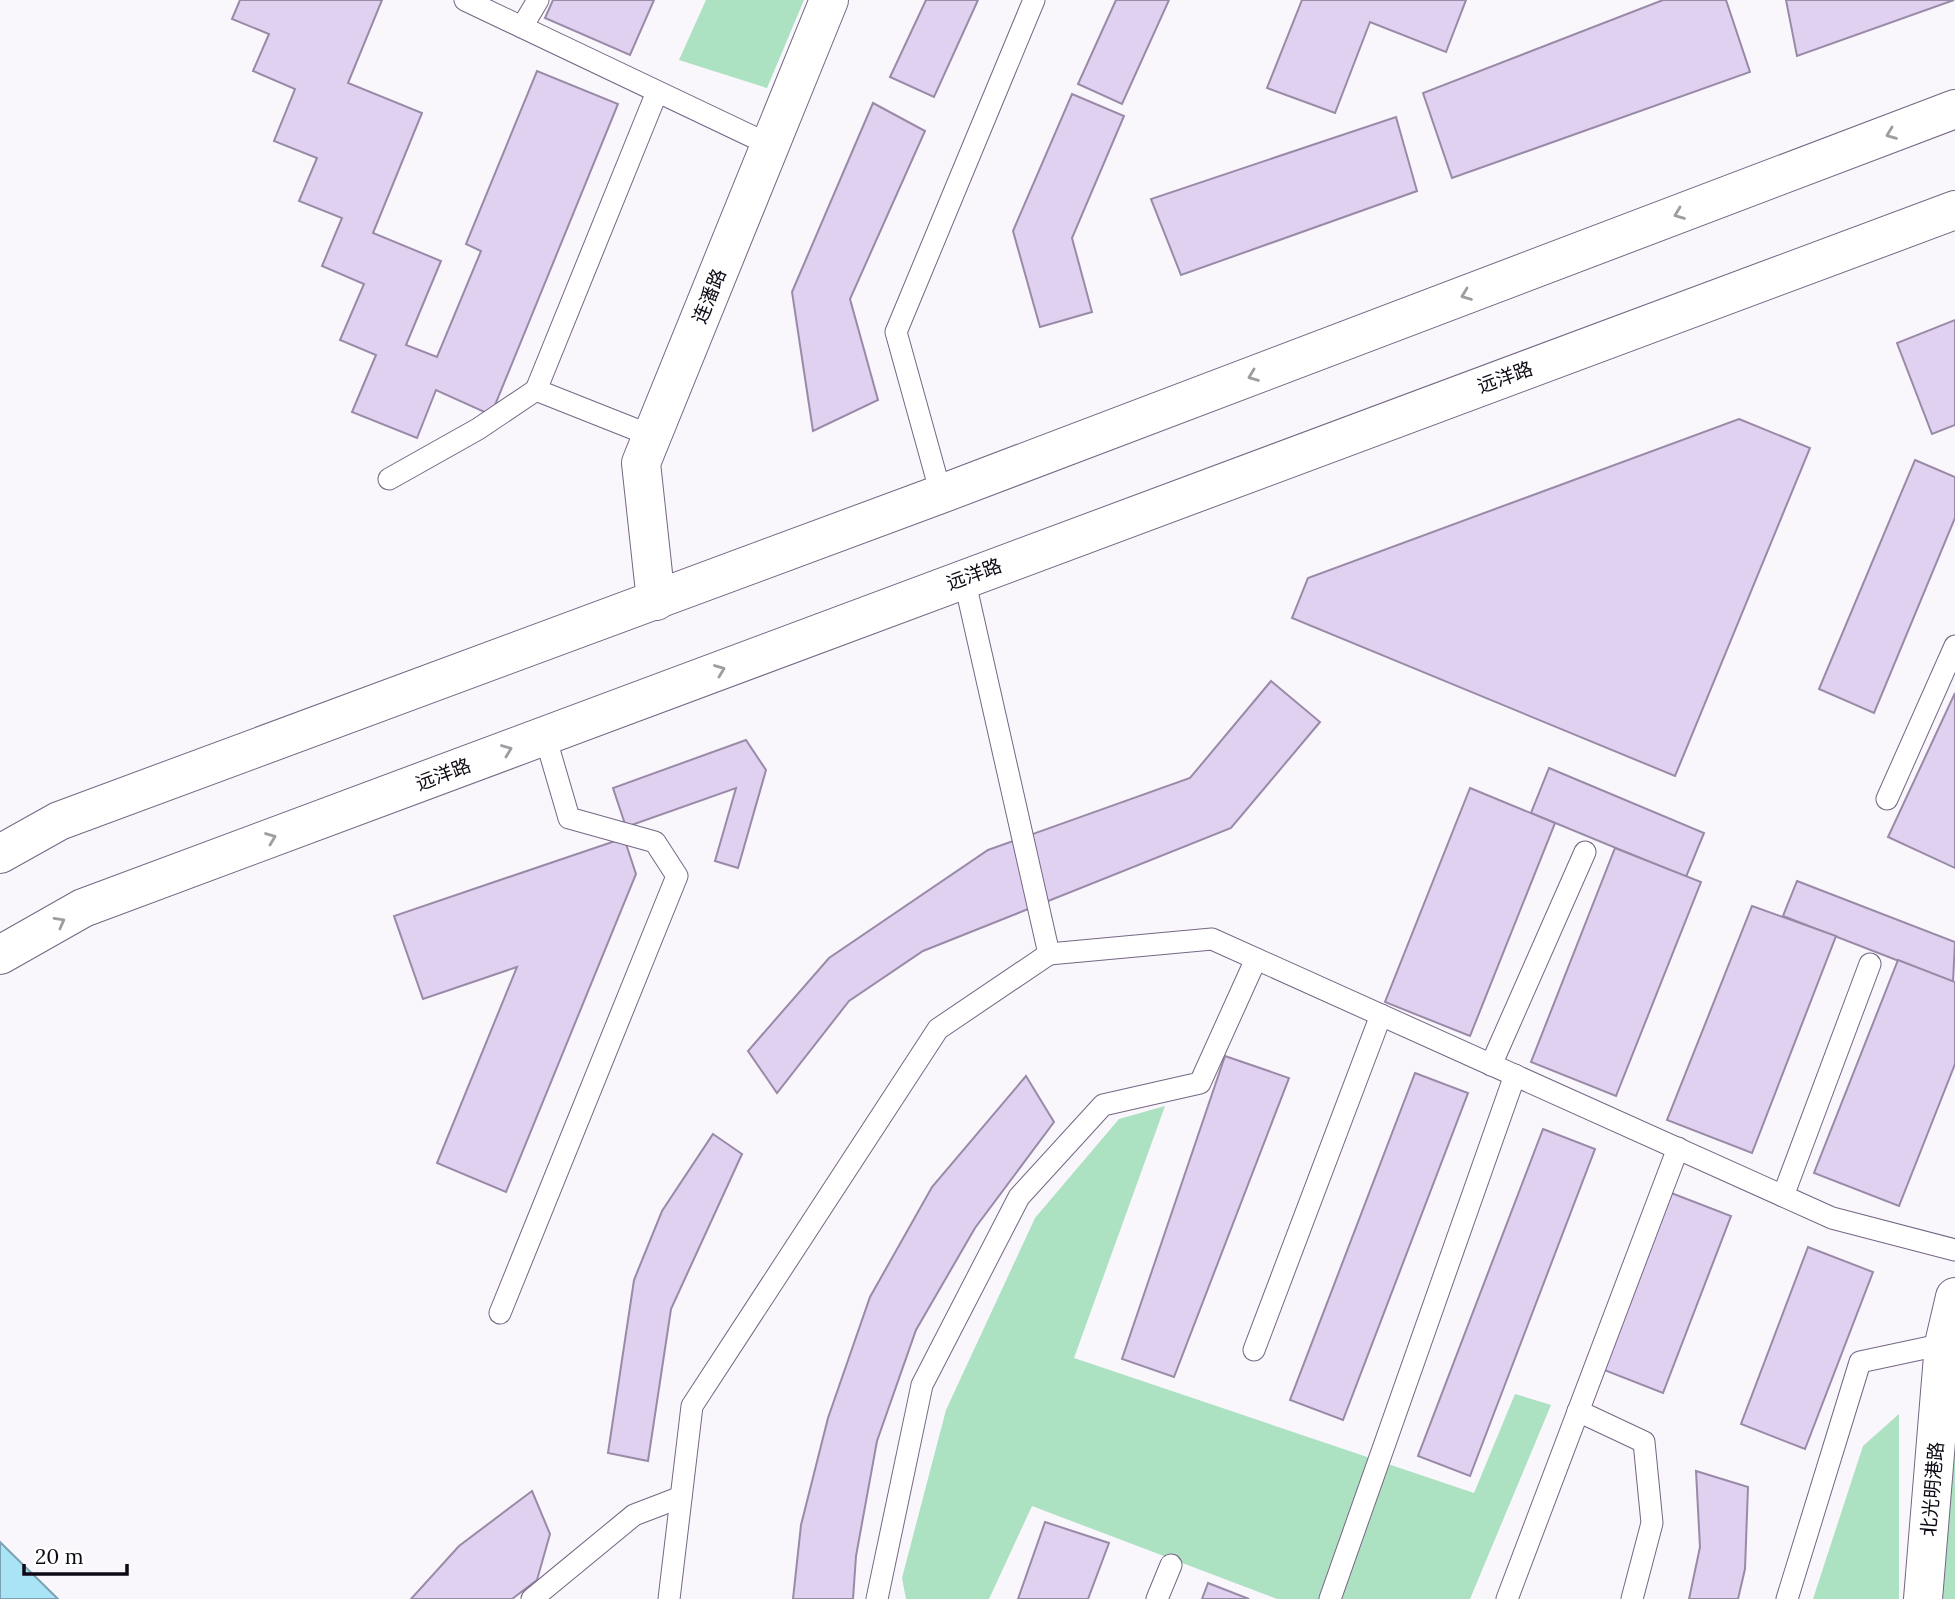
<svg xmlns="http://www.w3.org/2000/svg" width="1955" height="1599" font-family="Lora,'Noto Sans SC',serif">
<rect width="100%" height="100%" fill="#f9f6fc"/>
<g fill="#ace1c1">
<polygon points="706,0 804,0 767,88 679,60"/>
<polygon points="1165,1106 1074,1358 1474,1493 1515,1394 1551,1405 1470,1599 1277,1599 1032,1506 989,1599 906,1599 902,1578 946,1410 1035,1218 1119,1119"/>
<polygon points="1899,1414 1899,1599 1813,1599 1863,1446"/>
<polygon points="1955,1417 1955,1599 1939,1599"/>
</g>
<polygon fill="#a8e3f6" stroke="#7aa2b2" stroke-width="2" points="0,1542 3,1545 58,1599 0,1599"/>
<g fill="#e0d1f1" stroke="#998aa8" stroke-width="2">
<polygon points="240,0 382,0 348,83 422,113 373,233 441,261 406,345 437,357 481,251 466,244 537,71 618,104 491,415 436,390 417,438 352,412 376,355 340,340 364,284 322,266 342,218 299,201 317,158 274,141 295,89 253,71 269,34 232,19"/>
<polygon points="553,0 654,0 630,55 545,18"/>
<polygon points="926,0 978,0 934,97 890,77"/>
<polygon points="1116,0 1169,0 1122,104 1078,84"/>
<polygon points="1302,0 1466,0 1446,52 1370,22 1335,113 1267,88"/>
<polygon points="1663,0 1726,0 1750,72 1452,178 1423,93"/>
<polygon points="1786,0 1954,0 1797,56"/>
<polygon points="1072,94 1124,116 1072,238 1092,312 1040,327 1013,231"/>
<polygon points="873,103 925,131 850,299 878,400 813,431 792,292"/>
<polygon points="1396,117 1417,191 1181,275 1151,199"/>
<polygon points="1955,320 1955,425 1932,434 1897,343"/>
<polygon points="1739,419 1810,448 1675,776 1292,618 1308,578"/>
<polygon points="1915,460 1955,477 1955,518 1874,713 1819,689"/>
<polygon points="1271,681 1320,722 1231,828 923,951 849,1001 777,1093 748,1051 829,958 988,850 1190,778"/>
<polygon points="1955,693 1955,868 1888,837"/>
<polygon points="746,740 766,770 738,868 715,861 736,788 626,827 613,788"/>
<polygon points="1549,768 1704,833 1686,877 1531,813"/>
<polygon points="1470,788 1555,823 1470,1036 1385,1002"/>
<polygon points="624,838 636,874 506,1192 437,1163 517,967 423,999 394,916"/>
<polygon points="1615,848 1701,882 1616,1096 1531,1062"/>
<polygon points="1797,881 1955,942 1953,982 1783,916"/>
<polygon points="1752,906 1836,936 1752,1153 1667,1120"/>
<polygon points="1898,960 1955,982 1955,1064 1899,1206 1814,1173"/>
<polygon points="1225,1056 1289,1078 1174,1377 1122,1359"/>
<polygon points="1415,1073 1468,1093 1343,1420 1290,1400"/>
<polygon points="1026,1076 1054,1122 975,1228 916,1330 877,1441 856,1556 853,1599 793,1599 801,1525 828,1418 870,1297 932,1187"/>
<polygon points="1543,1129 1595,1149 1470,1476 1418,1456"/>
<polygon points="713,1134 742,1154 671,1309 648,1461 608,1453 634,1280 662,1211"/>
<polygon points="1666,1191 1731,1216 1663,1393 1599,1368"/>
<polygon points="1808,1247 1873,1272 1805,1449 1741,1424"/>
<polygon points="1696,1471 1748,1487 1745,1569 1738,1599 1689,1599 1700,1547"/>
<polygon points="532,1491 550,1534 537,1580 512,1599 411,1599 459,1546"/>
<polygon points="1045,1522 1109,1543 1088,1599 1018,1599"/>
<polygon points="1208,1583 1249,1599 1202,1599"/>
</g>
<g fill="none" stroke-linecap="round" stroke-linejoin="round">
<defs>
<g id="lane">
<polyline points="465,0 770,145"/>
<polyline points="522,27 538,0"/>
<polyline points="652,436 536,390 657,92"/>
<polyline points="389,479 478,429 536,390"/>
<polyline points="941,494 896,332 1034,0"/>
<polyline points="1887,799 1955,646"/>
<polyline points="1049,954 1212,939 1832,1218 1955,1250"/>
<polyline points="1491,1065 1585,852"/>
<polyline points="1783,1196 1870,964"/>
<polyline points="500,1313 677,876 655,842 569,818 545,736"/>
<polyline points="1254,1350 1381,1015"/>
<polyline points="1578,1411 1644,1442 1652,1523 1632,1599"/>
<polyline points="532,1599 634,1515 681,1497"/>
<polyline points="669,1599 692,1406 938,1029 1049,954 964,578"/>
<polyline points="877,1599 922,1385 1019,1197 1103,1105 1200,1083 1256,959"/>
<polyline points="1157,1599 1171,1565"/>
<polyline points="1330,1599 1515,1075"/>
<polyline points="1507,1599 1678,1148"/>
<polyline points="1787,1599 1860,1362 1944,1344"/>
</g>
<polyline id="street" points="656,601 641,463 829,0"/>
<polyline id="secondary" points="1923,1599 1944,1344 1955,1297"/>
<g id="highway">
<polyline points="0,854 59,821 941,494 1955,109"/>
<polyline points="0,955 83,908 1955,210"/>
</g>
</defs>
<use href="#lane" stroke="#756784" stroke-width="23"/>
<use href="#street" stroke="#756784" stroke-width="40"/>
<use href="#secondary" stroke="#756784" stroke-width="40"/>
<use href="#highway" stroke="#756784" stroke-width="40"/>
<use href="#lane" stroke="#fff" stroke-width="21"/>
<use href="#street" stroke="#fff" stroke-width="38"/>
<use href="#secondary" stroke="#fff" stroke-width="38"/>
<use href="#highway" stroke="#fff" stroke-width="38"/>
</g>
<defs><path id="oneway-chevron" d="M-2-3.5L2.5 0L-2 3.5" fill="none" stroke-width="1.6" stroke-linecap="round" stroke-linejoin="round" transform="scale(1.75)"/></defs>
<g stroke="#9f9da1">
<use href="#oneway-chevron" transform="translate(1891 134) rotate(159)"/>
<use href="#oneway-chevron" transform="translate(1679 214) rotate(159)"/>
<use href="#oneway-chevron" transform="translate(1466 295) rotate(159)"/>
<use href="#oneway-chevron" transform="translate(1253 376) rotate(159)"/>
<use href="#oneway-chevron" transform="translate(720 670) rotate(-21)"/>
<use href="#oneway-chevron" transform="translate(507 750) rotate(-21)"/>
<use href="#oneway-chevron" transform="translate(271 838) rotate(-21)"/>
<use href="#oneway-chevron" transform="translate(60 922) rotate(-29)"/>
</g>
<g text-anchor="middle" stroke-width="5" stroke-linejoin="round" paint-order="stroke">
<g font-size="19" fill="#0e0914" stroke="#fff">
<text transform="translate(709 296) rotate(-68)" y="7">连潘路</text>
<text transform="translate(1505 377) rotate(-20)" y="7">远洋路</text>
<text transform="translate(974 574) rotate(-20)" y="7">远洋路</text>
<text transform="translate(443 774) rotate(-21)" y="7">远洋路</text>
<text transform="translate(1932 1489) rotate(-85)" y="7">北光明港路</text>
</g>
</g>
<path d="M24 1564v10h103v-10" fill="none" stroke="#0e0914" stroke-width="3.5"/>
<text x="35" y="1564" font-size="21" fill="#0e0914" stroke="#ffffff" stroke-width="5" paint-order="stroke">20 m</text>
</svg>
